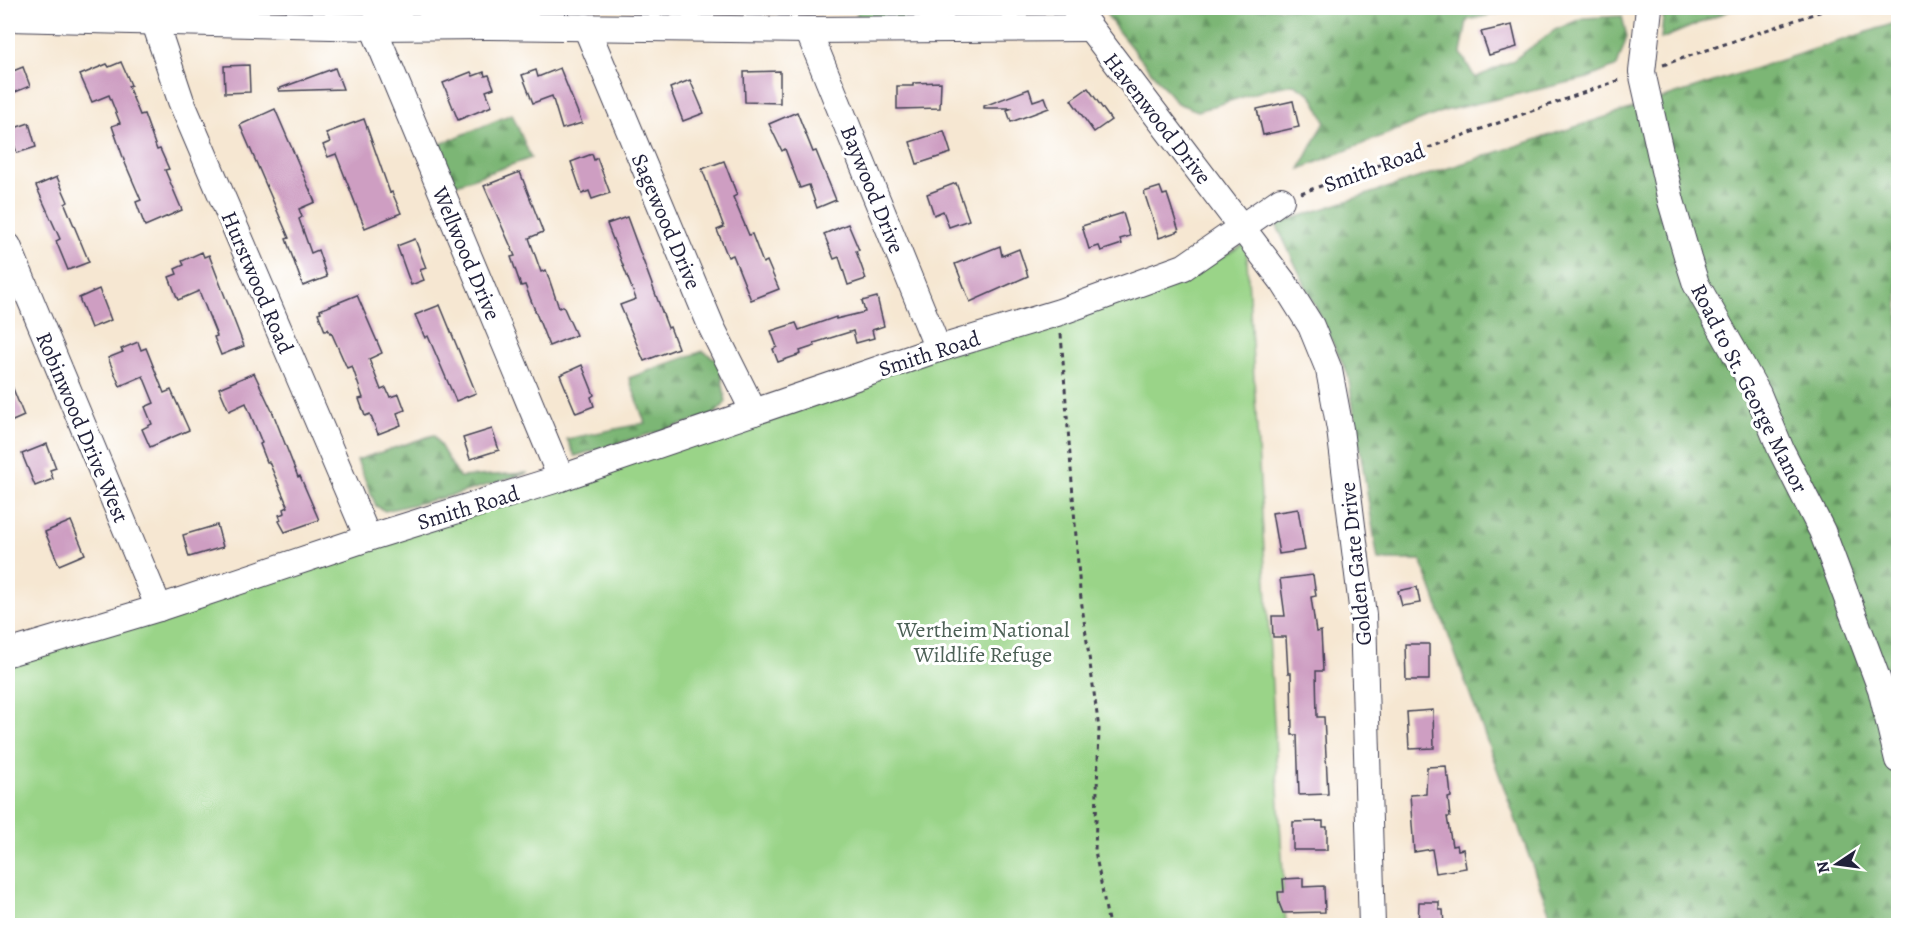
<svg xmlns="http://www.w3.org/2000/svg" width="1906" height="933" font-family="Alegreya,serif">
<defs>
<pattern id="forest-firs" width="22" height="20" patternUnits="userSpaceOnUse" patternTransform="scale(1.5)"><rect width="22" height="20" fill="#7bb674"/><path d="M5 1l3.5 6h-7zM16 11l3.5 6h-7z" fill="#649460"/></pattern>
</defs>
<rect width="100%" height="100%" fill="#fff"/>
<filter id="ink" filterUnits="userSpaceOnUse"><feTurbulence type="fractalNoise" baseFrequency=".0167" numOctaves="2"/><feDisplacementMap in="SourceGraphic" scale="12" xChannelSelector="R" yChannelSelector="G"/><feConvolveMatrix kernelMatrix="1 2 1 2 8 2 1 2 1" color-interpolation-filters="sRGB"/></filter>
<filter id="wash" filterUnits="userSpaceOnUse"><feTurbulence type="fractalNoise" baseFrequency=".008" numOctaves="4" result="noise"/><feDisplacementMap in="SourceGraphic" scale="24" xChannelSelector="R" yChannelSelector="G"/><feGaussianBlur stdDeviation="1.35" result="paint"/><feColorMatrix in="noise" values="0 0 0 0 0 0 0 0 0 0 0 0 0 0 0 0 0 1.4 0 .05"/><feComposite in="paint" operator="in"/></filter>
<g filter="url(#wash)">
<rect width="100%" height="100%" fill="#f6e7d2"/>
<g fill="url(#forest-firs)" stroke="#4e6c58" stroke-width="1.5">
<polygon points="858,8 942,8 941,19 856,20"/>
<polygon points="1102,8 1523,8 1467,20 1461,53 1475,78 1512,61 1555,30 1583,18 1622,16 1627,37 1617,66 1588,78 1444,111 1300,169 1325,121 1311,94 1294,84 1268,89 1198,111 1177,103 1118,31"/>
<polygon points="1664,8 1736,8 1661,39"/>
<polygon points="1898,22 1898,925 1554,925 1421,560 1378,560 1348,375 1276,224"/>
<polygon points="512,114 531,158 451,186 436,146"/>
<polygon points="703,351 719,361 726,402 714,415 575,456 567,439 645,423 629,378"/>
<polygon points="434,435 459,477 528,473 454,495 385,511 376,506 357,460"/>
</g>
<polygon fill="#9ad488" stroke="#5e7b62" stroke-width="1.5" points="1246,243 1286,925 8,925 8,659 1205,267"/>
<g id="blocks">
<g fill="#ce9ec2">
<polygon points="1512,25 1517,47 1489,55 1481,32"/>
<polygon points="121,62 131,85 128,86 140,115 144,114 157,150 160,149 169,169 165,170 182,210 145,226 136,202 141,200 125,163 112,126 120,123 109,95 92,102 80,75 107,64 109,67"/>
<polygon points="249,65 250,92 225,93 224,66"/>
<polygon points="23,67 30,86 8,95 8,73"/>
<polygon points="335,68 343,89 279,91 278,89"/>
<polygon points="560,68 582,123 562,129 552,96 533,103 522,75 536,70 538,77"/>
<polygon points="780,71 780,103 745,102 744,72"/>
<polygon points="471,72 473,76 484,72 485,76 489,75 494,88 486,91 492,106 458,120 443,83"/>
<polygon points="690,80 704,113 683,121 670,88"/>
<polygon points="941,82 940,108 897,109 897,86 913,86 913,83"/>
<polygon points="1088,88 1111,120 1094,132 1071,100"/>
<polygon points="1029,89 1033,101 1045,97 1049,108 1011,122 1007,110 1013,108 984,108 984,106"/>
<polygon points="1293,101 1299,127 1263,135 1257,109"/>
<polygon points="275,109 315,202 299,209 302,217 299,219 311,253 318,250 327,277 303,286 286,239 289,238 240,125"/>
<polygon points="797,112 813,152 816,151 836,200 817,208 809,185 800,188 785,149 782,151 769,124"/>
<polygon points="364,119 390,193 392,192 401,213 365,228 336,154 328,157 323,145 330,142 326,133"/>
<polygon points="29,123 36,147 17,153 9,130"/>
<polygon points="944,131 951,153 917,164 910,142"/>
<polygon points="592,154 594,160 597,158 610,193 592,199 589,191 582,194 571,162"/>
<polygon points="724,161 737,195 733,197 749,235 752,234 763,263 767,261 779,289 751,300 733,255 728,257 717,230 724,227 702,169"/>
<polygon points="520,172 543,232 529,238 541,272 546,270 559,308 563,306 576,335 549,346 525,285 521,286 511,257 515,256 484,186"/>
<polygon points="57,177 68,202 65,204 89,262 68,270 56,241 60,239 36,186"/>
<polygon points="956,183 969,220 949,227 943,211 934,215 927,194"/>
<polygon points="1160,187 1163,195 1167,194 1179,231 1159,238 1144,192"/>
<polygon points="1123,213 1130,236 1120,239 1122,244 1101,251 1099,246 1089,249 1082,226"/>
<polygon points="627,217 668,328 670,327 678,348 644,361 620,305 636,299 607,224"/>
<polygon points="848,224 859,250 856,251 866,279 848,285 839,257 834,259 824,234"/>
<polygon points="415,239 426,268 420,270 424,280 411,285 397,246"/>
<polygon points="1000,246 1002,256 1019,249 1028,276 970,302 955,264"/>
<polygon points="202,252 204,257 209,255 244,346 221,355 214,337 217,336 199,291 178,300 169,277 177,274 175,269 184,265 182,261"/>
<polygon points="99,289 111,320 91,328 79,298"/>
<polygon points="357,295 382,353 369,359 381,390 386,388 390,397 399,394 405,410 397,413 401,425 378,434 370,414 365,416 359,399 363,398 352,366 347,368 331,332 330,333 328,329 325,331 318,313 321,312 320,310"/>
<polygon points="877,297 884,326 872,330 874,338 856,343 853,331 814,343 815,346 800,351 801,354 778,362 773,349 777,347 771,331 796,323 799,330 836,317 836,319 865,312 862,301"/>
<polygon points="440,305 476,393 456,401 428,336 425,338 415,315"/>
<polygon points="138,342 141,350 146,348 164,393 171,390 189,430 150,447 142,429 152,424 145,407 154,403 143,376 120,386 108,358 123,352 121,349"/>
<polygon points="582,365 594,395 591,397 594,406 576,413 560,375"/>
<polygon points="254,373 273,413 298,477 300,476 319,520 285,532 279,521 281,520 279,515 285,513 284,509 288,507 269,462 267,462 260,444 262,443 246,403 229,411 219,388"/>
<polygon points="8,376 24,416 8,423"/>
<polygon points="492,429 499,450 470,459 463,438"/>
<polygon points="47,444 56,468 50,470 53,479 35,486 22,454"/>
<polygon points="1298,509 1305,550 1279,554 1272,513"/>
<polygon points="71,521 85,554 59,565 45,532"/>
<polygon points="217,525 223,547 189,557 183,535"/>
<polygon points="1313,575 1316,596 1311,597 1316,632 1321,631 1323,671 1316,671 1317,717 1324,717 1328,794 1299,795 1297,735 1292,735 1291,673 1288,673 1286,637 1273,637 1272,616 1285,616 1280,579"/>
<polygon points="1417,587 1420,603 1402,606 1398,591"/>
<polygon points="1405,644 1429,644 1429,680 1406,680"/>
<polygon points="1433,710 1434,748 1409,749 1407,712"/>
<polygon points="1446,766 1447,777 1449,777 1451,797 1448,798 1450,817 1447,817 1452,846 1457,845 1458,850 1463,849 1466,868 1436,873 1432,849 1414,852 1410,795 1426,794 1427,767"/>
<polygon points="1323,821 1323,827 1327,827 1327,850 1293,850 1293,822"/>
<polygon points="1303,878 1303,887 1324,886 1325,912 1283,913 1279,903 1278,892 1284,892 1283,879"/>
<polygon points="1419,902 1439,902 1439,910 1443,910 1444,926 1418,926"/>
</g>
</g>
</g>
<g filter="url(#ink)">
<use href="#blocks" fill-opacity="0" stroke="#424052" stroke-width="1.5"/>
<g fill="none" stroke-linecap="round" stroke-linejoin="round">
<defs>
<g id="minor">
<polyline points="1075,8 1284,283 1311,326 1329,370 1340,429 1363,615 1372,926"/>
<polyline points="1649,8 1642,72 1671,201 1688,259 1696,284 1758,394 1781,450 1822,531 1881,689 1898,760"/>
<polyline points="8,18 373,27 488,26 808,30 1089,28"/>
<polyline points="155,23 181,101 368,538"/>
<polyline points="373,27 561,478"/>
<polyline points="586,27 712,328 754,412"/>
<polyline points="808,30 938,349"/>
<polyline points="8,246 159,608"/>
<polyline points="8,653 159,608 368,538 561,478 938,349 1060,312 1184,267 1281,200"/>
</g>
</defs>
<use href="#minor" stroke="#424052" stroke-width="28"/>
<g stroke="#424052" stroke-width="3" stroke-dasharray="4.5 4.5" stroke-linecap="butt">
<polyline points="1663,65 1831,8"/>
<polyline points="1301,193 1622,79"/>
<polyline points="1061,334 1080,591 1099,729 1095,851 1109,926"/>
</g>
<use href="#minor" stroke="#fff" stroke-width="26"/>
</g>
</g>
<g text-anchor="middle" stroke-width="6" stroke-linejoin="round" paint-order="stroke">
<g font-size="22" fill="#22223b" stroke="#fff">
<text transform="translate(1158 118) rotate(52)" y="8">Havenwood Drive</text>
<text transform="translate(1374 167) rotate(-20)" y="8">Smith Road</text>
<text transform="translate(873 189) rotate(68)" y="8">Baywood Drive</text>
<text transform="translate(667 221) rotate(67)" y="8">Sagewood Drive</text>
<text transform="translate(467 253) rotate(67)" y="8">Wellwood Drive</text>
<text transform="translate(258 282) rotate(67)" y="8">Hurstwood Road</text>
<text transform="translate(929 353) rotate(-18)" y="8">Smith Road</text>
<text transform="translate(1750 388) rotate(63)" y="8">Road to St. George Manor</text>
<text transform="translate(83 427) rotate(67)" y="8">Robinwood Drive West</text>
<text transform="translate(468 507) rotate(-17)" y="8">Smith Road</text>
<text transform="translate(1355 564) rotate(-96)" y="8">Golden Gate Drive</text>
</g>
<g font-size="22" fill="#4c6056" stroke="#fff">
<text x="983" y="637">Wertheim National<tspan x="983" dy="25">Wildlife Refuge</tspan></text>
</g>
</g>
<rect width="1906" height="933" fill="none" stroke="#fff" stroke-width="30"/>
<g transform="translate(1837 864) rotate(257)" stroke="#ffffff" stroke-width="4.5" paint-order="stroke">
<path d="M0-4.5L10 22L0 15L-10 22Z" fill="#22223b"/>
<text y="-9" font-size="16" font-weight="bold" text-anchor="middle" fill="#22223b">N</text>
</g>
</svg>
